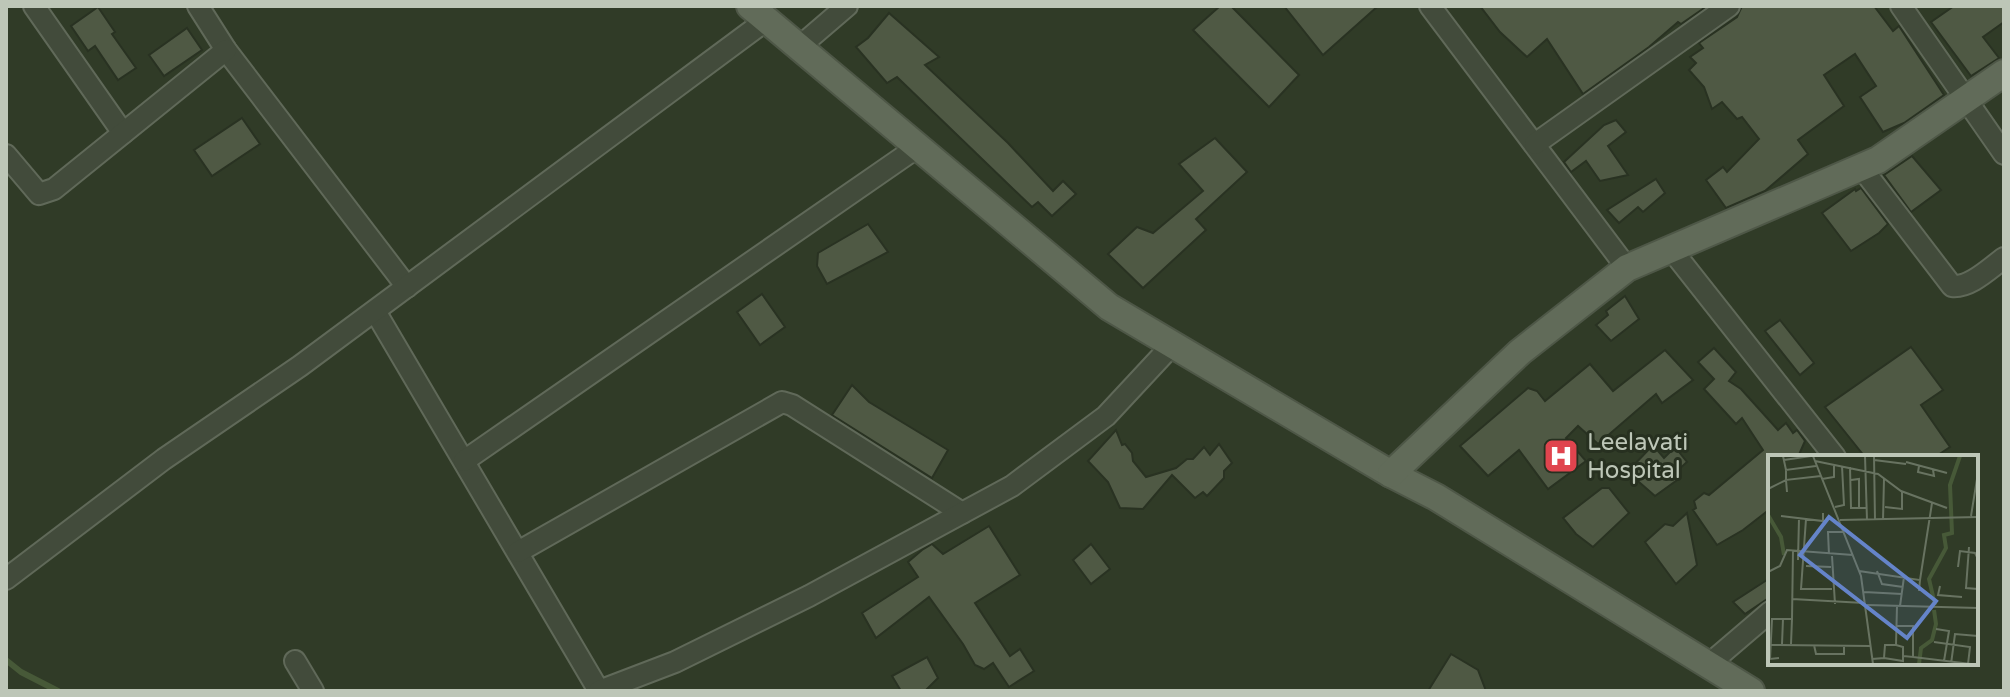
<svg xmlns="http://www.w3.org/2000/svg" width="2010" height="697" font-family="'Varela Round',sans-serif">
<rect width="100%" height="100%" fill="#303b27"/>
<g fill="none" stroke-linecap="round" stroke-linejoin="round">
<polyline stroke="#475938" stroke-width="6" points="6,660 21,672 58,691"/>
</g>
<g fill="#4f5944" stroke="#293222" stroke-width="2">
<polygon points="1220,6 1231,6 1299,75 1269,107 1193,30"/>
<polygon points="1284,6 1378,6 1323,55"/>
<polygon points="1480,6 1707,6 1681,24 1678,22 1649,47 1583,94 1547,39 1527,57 1500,32"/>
<polygon points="1742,6 1874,6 1893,31 1899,26 1944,95 1904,123 1883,132 1860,97 1876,86 1855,54 1824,75 1844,106 1798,140 1808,154 1765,191 1726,208 1706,180 1723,167 1727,172 1759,139 1742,117 1737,119 1722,102 1712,109 1704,87 1689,70 1696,63 1690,57 1703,48 1699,43 1737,17"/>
<polygon points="1954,6 2004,6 2004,22 1983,37 1999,58 1971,76 1931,22"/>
<polygon points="98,7 115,32 112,34 136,68 118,80 95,46 88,51 71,26"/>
<polygon points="889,13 939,57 925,65 1008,143 1053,191 1063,181 1076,194 1052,216 1038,202 1032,207 897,77 887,83 856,47 868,38"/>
<polygon points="187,28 202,50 164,76 149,55"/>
<polygon points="242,118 260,144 212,176 194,150"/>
<polygon points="1616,120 1626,132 1608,146 1628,175 1600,181 1586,161 1571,172 1564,162 1604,125"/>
<polygon points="1215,138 1247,172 1196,219 1206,230 1143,288 1108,254 1137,227 1153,233 1203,191 1179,164"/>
<polygon points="1912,156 1941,190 1911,212 1884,175"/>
<polygon points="1656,179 1665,193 1643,212 1638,207 1619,223 1607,210"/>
<polygon points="1861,188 1888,224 1879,233 1851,251 1822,213 1855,189 1856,191"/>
<polygon points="868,224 888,252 827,284 817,266 818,253"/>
<polygon points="762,294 785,327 760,345 737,312"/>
<polygon points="1625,296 1639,319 1611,341 1596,325 1608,315 1606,311"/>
<polygon points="1780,320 1814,363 1800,375 1765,331"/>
<polygon points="1911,347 1943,390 1921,405 1950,447 1935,457 1865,457 1825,407"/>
<polygon points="1714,348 1736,372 1729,381 1741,389 1778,430 1786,423 1793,433 1797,430 1805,441 1798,457 1770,457 1770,509 1743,530 1717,545 1693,510 1696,508 1694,501 1704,493 1709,495 1763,450 1742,418 1736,424 1704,389 1714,379 1698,362"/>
<polygon points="1665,350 1693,380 1662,403 1656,394 1598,444 1578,426 1566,438 1586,461 1548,489 1519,450 1488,476 1460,446 1528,388 1537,391 1545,401 1590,364 1613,391"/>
<polygon points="852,385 869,402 948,450 932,478 832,415"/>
<polygon points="1116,430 1122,445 1125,444 1132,453 1133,461 1146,477 1176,468 1187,459 1193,459 1204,447 1210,455 1219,444 1232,463 1224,471 1224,478 1207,496 1203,492 1195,498 1172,475 1143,509 1120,508 1108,482 1088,461"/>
<polygon points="1653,445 1664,458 1675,447 1687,462 1676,472 1680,478 1655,496 1631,475 1631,468"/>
<polygon points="1602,488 1609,488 1629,513 1593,547 1576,534 1563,518"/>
<polygon points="1687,513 1697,565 1676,584 1645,542 1665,524 1673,526"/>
<polygon points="989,526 1020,575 975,603 1010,656 1020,649 1034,671 1009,687 993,663 984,669 975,665 963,644 929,597 876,638 862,613 918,577 908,562 922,550 932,544 943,554"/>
<polygon points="1091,544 1110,569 1091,584 1073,560"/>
<polygon points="1770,578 1770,597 1745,614 1733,602"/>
<polygon points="1451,654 1478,670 1486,691 1428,691"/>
<polygon points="927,657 938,678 925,691 901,691 892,676"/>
</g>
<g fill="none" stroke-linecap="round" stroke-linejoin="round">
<defs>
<g id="minor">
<polyline points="34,6 123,133"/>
<polyline points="198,6 226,50 407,287"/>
<polyline points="1430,6 1627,268"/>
<polyline points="1901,6 2004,154"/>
<polyline points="798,48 847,6"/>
<polyline points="1535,144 1729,6"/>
<polyline points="6,155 39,194 54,189 226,50"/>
<path d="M1861,167l91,119c18,2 38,-18 52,-28"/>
<polyline points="1671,249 1835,457"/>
<polyline points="375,311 599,691"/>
<polyline points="464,461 919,146"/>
<polyline points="518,552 782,402 792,405 962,513"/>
<polyline points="6,579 164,459 300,366 765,21"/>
<polyline points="295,661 313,691"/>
<polyline points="1708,665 1770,612"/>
<polyline points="599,691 675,662 809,596 1012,486 1106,416 1173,344"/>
</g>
<g id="major">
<polyline points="750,6 1109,307 1391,474 1436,497 1751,691"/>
<polyline points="1391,474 1520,352 1627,268 1878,160 2004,73"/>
</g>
</defs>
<use href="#minor" stroke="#606959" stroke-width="24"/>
<use href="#major" stroke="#4e5747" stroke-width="30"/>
<use href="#minor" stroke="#424b3b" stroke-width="20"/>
<use href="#major" stroke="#616b59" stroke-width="26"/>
</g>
<defs>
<symbol id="hospital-square" viewBox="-11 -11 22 22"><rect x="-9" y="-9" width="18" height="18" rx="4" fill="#e0444e" stroke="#273020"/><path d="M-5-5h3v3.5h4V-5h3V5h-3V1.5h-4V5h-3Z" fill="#fff"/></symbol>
</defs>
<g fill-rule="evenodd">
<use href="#hospital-square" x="1541" y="436" width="40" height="40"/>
</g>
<g text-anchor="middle" stroke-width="6" stroke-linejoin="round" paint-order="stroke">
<g font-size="24" fill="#bdc6b7" stroke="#273020" text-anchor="start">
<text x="1587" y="450">Leelavati<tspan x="1587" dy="28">Hospital</tspan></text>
</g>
</g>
<g transform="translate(1768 455)">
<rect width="210" height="210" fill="#303b27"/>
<path fill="none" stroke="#475938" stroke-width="4" d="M0,60l13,22 3,18M167,150l-6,-26 17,-31 -2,-13 8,-2 -2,-48 10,-29M151,209l2,-16 11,-8 4,-16 -2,-14"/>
<path fill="none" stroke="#687361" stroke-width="2" d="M15,1l3,14 30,-4M45,1l48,120 12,88M97,1l2,64M106,1l1,64M16,5l27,-4M106,5l32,4M47,6l63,13 23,17 46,17M138,7l41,11M151,11l-1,6 16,4 -1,-6M82,12l1,41h15M18,15v10l35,-4M54,24l12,-2v-12M83,25l8,-1v29M0,34l18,-9 1,12M67,52l9,-2 -2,-39M117,52l17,2v-18M13,61l42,5v-8M203,61l7,-43M38,64l-5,70h31M72,65l138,-3M115,65l1,-41M201,92l-3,41 12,1M61,100l-1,-23h16M64,101l3,48M30,105l1,-42M38,111l25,1M190,112l2,-16 15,2 3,6M91,116l61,9 -1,11M109,116l5,13 21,3M0,117l12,-6 7,-16 66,5M152,125l12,-77M172,131l-2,9 24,2M96,137l38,2M24,144l72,4M99,150l111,3M132,151l4,-29M129,171h16v31l-10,-1M168,174l13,2 -5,30M166,187l36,5 -2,17M14,189l1,-25M23,189l1,-25M0,190l102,1M46,190l2,9h28v-8M145,202l58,7M11,203l-9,1 2,-40h20l1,-69M116,203l19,3v-14l-7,-2M104,204l12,-1 1,-13h11l1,-39M183,209l4,-30 23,2"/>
<path fill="#6584c9" fill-opacity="0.15" stroke="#6584c9" stroke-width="4" d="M61,62l107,84 -29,37 -107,-83z"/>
<rect width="210" height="210" fill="none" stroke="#bdc6b7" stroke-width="4"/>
</g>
<rect width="2010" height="697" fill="none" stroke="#bdc6b7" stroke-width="16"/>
</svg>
